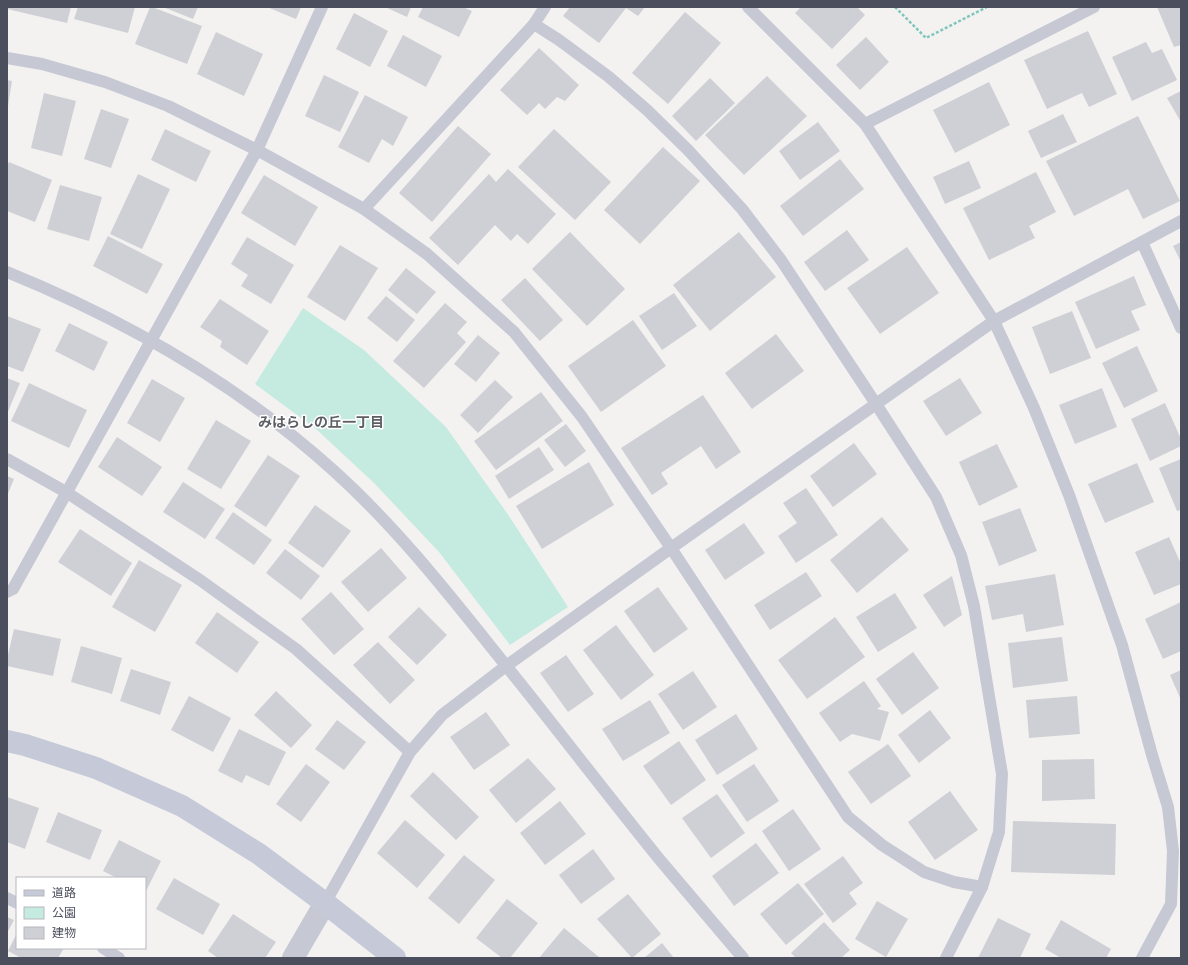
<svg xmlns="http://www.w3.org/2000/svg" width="1188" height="965" font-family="Raleway,'Noto Sans JP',sans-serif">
<rect width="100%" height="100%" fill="#f3f2f1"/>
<polygon fill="#c5ebe0" points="303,308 364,350 446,427 509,516 568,607 510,645 439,552 374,483 316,429 255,384"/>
<g fill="#cfd0d5">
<polygon points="8,7 71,7 67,23 7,9"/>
<polygon points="78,7 135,7 128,33 74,19"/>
<polygon points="150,7 152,7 202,26 187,64 135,44"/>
<polygon points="163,7 198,7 193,19"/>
<polygon points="267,7 301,7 296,19"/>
<polygon points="385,7 411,7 407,17"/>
<polygon points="423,7 463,7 472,11 459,37 418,17"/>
<polygon points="570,7 645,7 638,16 626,8 599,43 563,16"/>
<polygon points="801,7 857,7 865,15 832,49 795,13"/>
<polygon points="1157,7 1181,7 1181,45 1174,47"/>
<polygon points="685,12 721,43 668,104 632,73"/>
<polygon points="354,13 388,31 370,67 336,49"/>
<polygon points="1088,31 1117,94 1089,107 1082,93 1047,109 1024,60"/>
<polygon points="216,32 263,54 244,96 197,74"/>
<polygon points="403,35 442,56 426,87 387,66"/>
<polygon points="866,37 889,62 860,90 836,65"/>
<polygon points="1146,42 1152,53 1162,49 1177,80 1132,101 1112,57"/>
<polygon points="539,48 579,85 565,101 557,97 545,109 539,103 527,115 500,90"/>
<polygon points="324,75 359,92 340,132 305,116"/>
<polygon points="767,76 807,116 744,175 705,135"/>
<polygon points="710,78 735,103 696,141 672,116"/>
<polygon points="7,80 12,81 8,106 7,106"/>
<polygon points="989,82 1010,125 955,153 933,110"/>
<polygon points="1181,91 1181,122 1167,98"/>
<polygon points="44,93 76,101 62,156 31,148"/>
<polygon points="365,95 408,117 393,146 382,139 369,163 338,147"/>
<polygon points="101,109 129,119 111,168 84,159"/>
<polygon points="1063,114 1077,142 1041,158 1028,131"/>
<polygon points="1138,116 1180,201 1143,219 1128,189 1074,216 1046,161"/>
<polygon points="818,122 840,151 800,180 779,151"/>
<polygon points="458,126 491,154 432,222 399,193"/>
<polygon points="165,129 211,151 196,182 151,160"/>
<polygon points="554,129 611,182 575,220 518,167"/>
<polygon points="663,147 700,181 640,244 604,210"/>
<polygon points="840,159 864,189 803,236 780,206"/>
<polygon points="969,161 981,188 945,204 933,177"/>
<polygon points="9,162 52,180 35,222 7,211 7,166"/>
<polygon points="508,169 556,214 528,244 517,234 511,241 495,225 458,265 429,238 489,174 496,182"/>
<polygon points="1036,172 1056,212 1029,226 1035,238 989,260 963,208"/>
<polygon points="138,174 170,189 142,249 110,234"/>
<polygon points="264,175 318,207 295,246 241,213"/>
<polygon points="60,185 102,197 89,241 47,229"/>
<polygon points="847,230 869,260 825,291 804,262"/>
<polygon points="570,232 625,289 587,326 532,269"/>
<polygon points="739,232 776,277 710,331 673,285"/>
<polygon points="108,236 163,264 147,294 93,266"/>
<polygon points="247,237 294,265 271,304 241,286 248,275 231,264"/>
<polygon points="1181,242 1181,262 1173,246"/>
<polygon points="340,245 378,268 345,321 307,297"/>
<polygon points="907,247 939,293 880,334 847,288"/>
<polygon points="406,268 436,292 417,314 388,290"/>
<polygon points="1134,276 1146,305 1131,311 1140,330 1096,349 1075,302"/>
<polygon points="525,278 563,320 540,341 501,300"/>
<polygon points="674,293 697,326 662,350 639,316"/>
<polygon points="386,296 415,320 397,342 367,318"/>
<polygon points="220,299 269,331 247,365 220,347 222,341 200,327"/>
<polygon points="445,303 467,322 457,333 466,342 424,388 393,361"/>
<polygon points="1072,311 1091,358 1050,374 1032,327"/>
<polygon points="7,316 41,329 23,372 7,366"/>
<polygon points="633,320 666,366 601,412 568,366"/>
<polygon points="69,323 108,342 94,371 55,351"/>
<polygon points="776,334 804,371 752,409 725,373"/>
<polygon points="478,335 500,353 476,382 454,364"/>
<polygon points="1137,346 1158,391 1124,408 1102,363"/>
<polygon points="7,378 20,383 7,414"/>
<polygon points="960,378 982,413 946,436 923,401"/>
<polygon points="152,379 185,398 160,442 127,423"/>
<polygon points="495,380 513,397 478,433 460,415"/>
<polygon points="29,383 87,410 69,448 11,421"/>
<polygon points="1102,388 1117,427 1075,444 1059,405"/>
<polygon points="541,392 563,421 496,470 474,441"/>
<polygon points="703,395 741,452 716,469 701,446 661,473 668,484 652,495 621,448"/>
<polygon points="1165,403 1181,439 1181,446 1150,461 1131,419"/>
<polygon points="216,420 251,441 221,489 187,469"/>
<polygon points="566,424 586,451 565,467 544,440"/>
<polygon points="117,437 162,467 142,496 98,467"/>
<polygon points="854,443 877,474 833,507 810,476"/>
<polygon points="997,444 1018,487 979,506 959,462"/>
<polygon points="539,447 554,470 509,499 495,476"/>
<polygon points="268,455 300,476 266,527 234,506"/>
<polygon points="1181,459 1181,510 1177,511 1159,468"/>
<polygon points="589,462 614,505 542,549 516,506"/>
<polygon points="1137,463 1154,502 1105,523 1088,484"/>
<polygon points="7,476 14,479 7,496"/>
<polygon points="183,482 225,509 205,539 163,512"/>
<polygon points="806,488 838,535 796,563 778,536 797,523 783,503"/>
<polygon points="315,505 351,531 323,568 288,543"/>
<polygon points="1020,508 1037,551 999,566 982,522"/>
<polygon points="233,512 272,540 254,565 215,538"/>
<polygon points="882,517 909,550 857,593 830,560"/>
<polygon points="744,523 765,553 725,580 705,550"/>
<polygon points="80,529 132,563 111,596 58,562"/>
<polygon points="1169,537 1181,564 1181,584 1154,595 1135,552"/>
<polygon points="381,548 407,578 368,612 341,582"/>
<polygon points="285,549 320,576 301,600 266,573"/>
<polygon points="139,560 182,585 155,632 112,607"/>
<polygon points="806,572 822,596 770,630 754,605"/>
<polygon points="1055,574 1064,625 1026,632 1023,614 992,620 985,586"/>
<polygon points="952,576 962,615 944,627 923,595"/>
<polygon points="658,587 688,629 654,653 624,611"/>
<polygon points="331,592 364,629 334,655 301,619"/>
<polygon points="895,593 917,628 878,652 856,617"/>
<polygon points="1181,602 1181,651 1163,659 1145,619"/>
<polygon points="419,607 447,635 417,665 388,637"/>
<polygon points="217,612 259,642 237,673 195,643"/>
<polygon points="835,617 865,657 807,699 778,660"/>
<polygon points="616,625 654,675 621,700 583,650"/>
<polygon points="14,629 61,639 53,676 7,666 7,659"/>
<polygon points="1062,637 1068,681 1013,688 1008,643"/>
<polygon points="378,642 415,680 390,704 353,665"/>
<polygon points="81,646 122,658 112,694 71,682"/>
<polygon points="913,652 939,688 902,715 876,679"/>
<polygon points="566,655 594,694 568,712 540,673"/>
<polygon points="131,669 171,682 160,715 120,701"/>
<polygon points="1181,670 1181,700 1170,675"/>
<polygon points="693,671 717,707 683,730 658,694"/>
<polygon points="864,681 881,706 877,709 889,712 880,741 852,734 840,742 819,713"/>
<polygon points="276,691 312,725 291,748 254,715"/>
<polygon points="189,696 231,718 213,752 171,730"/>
<polygon points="1077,696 1080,734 1029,738 1026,700"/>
<polygon points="650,700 670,733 623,761 602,729"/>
<polygon points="930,710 951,738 919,763 898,735"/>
<polygon points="486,712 510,745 474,770 450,737"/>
<polygon points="736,714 758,749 717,775 695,740"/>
<polygon points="337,720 366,742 344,770 315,749"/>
<polygon points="239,729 286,752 269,786 246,775 242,783 218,771"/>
<polygon points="679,741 706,780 671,805 643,766"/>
<polygon points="888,744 911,776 871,804 848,772"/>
<polygon points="528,758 556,789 516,823 489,790"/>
<polygon points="1094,759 1095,799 1042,801 1042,760"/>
<polygon points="306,764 330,782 301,822 276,804"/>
<polygon points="754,764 779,801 747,822 722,785"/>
<polygon points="433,772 479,817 456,840 410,796"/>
<polygon points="950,791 978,830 935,860 908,822"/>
<polygon points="717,794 745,833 711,858 682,818"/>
<polygon points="7,797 39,808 25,849 7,842"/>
<polygon points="560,801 586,834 545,865 520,833"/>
<polygon points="793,809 821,849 789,871 762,831"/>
<polygon points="58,812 102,830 90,860 46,842"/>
<polygon points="405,820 445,855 417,888 377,853"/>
<polygon points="1013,821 1116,824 1115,875 1011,872"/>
<polygon points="119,840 161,861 145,893 145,878 117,878 103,871"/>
<polygon points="756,843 779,873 734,906 712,876"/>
<polygon points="593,849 615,879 581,904 559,875"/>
<polygon points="464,855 495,880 459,924 428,898"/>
<polygon points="843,856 863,883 849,893 857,904 833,923 804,884"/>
<polygon points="174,878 220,904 203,935 156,909"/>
<polygon points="798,883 824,914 786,945 760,914"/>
<polygon points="628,894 661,934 632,958 597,919"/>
<polygon points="507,899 538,923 510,958 502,958 476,938"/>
<polygon points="877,901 908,919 886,957 855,939"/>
<polygon points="233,914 276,942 265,958 218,958 208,951"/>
<polygon points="7,917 14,920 7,933"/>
<polygon points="998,918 1031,934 1020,958 978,958"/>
<polygon points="1061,920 1111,949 1106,958 1061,958 1045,949"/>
<polygon points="824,922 850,950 841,958 796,958 791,953"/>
<polygon points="564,928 600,958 539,958"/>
<polygon points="17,933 17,948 64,948 58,958 21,958 8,951"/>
<polygon points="662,943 674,958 644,958"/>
</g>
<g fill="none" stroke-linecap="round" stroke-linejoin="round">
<polyline stroke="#81c6ba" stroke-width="2.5" stroke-dasharray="3 2" stroke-linecap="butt" points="895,7 926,38 987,7"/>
<g stroke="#c6c9d4" stroke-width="12">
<polyline points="748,7 865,124 994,321 1034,408 1069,495 1122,645 1152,755 1168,807 1173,851 1171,904 1142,958"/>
<polyline points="534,24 559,40 609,77 647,110 688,150 742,209 781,260 876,404 936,497 961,555 974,606 1002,774 999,832 982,887 946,958"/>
<polyline points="7,58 42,64 105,82 168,106 257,150 364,209 427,254 514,332 582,417 671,548 848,817 882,845 924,872 954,882 982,887"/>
<polyline points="865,124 1094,7"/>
<polyline points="364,209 534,24 545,7"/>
<polyline points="1142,242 1181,328"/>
<path d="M7,272c118,48 232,113 327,199 70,63 127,139 186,212 47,59 93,119 140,177 28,33 55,65 83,98"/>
<polyline points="7,459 66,492 200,580 296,649 410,752"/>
<polyline points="7,592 13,589 257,150 322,7"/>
<polyline points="7,898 17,903"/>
<polyline points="325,903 410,752 442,715 506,666 671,548 994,321 1181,221"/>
<polyline points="103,948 119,958"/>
</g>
<polyline stroke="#c6c9d4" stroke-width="22" points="293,958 325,903"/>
<polyline stroke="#c6c9d7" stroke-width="22" points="7,741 25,745 96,768 182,806 259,854 325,903 395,958"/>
</g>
<g text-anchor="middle" stroke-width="3" stroke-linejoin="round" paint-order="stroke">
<g font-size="14" font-weight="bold" fill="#5e5f65" stroke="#fff">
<text x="321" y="427">みはらしの丘一丁目</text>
</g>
</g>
<rect width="1188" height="965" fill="none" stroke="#4b4e5d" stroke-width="16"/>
<rect x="16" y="877" width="130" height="72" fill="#ffffff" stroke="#b7b8be"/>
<rect x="24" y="890" width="20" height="6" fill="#c6c9d7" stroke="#b7b8be"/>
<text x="52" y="897" font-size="12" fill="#4b4e5d">道路</text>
<rect x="24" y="907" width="20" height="12" fill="#c5ebe0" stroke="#b7b8be"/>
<text x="52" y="917" font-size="12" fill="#4b4e5d">公園</text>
<rect x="24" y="927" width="20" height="12" fill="#cfd0d5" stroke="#b7b8be"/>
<text x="52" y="937" font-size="12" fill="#4b4e5d">建物</text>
</svg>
